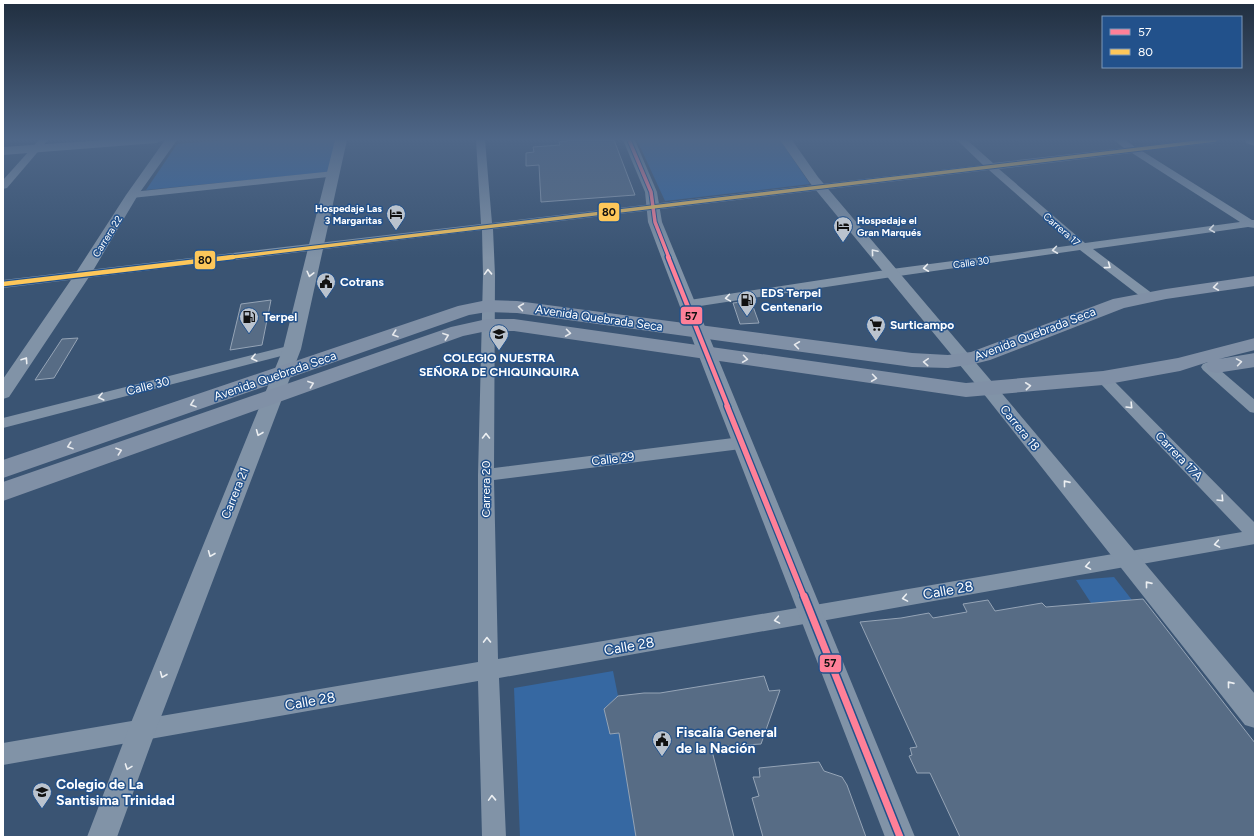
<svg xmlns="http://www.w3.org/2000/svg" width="1258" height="840" font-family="Figtree,sans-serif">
<rect width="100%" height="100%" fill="#3a5473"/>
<g fill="#3668a2">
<polygon points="226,140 336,140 329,172 146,190 177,144"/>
<polygon points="637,140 780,140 810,184 665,201"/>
<polygon points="1114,577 1132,600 1091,603 1076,580"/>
<polygon points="613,671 618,696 604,709 610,734 619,733 636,837 520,837 514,688"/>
</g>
<g fill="#576c85" stroke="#95a4b6">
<polygon points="574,140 614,140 635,195 541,202 539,165 526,166 526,153 534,152 533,147 560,145 559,142"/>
<polygon points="271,300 262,345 230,350 241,304"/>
<polygon points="751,301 759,323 740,324 733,303"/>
<polygon points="78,338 54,378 35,380 62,339"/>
<polygon points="1143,599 1255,743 1255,837 960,837 930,773 917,773 909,756 912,755 910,748 917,747 860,622 901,618 929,613 933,618 967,612 963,604 988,600 995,611 1042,603 1046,607"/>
<polygon points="764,676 769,691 780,690 761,744 711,747 734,837 636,837 619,733 610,734 604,709 618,696 644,693 660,693"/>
<polygon points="819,762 824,771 842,777 847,785 866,837 763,837 752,798 759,796 753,777 760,777 759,768"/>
</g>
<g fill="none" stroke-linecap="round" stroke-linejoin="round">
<g fill="#8193a7" fill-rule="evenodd">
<polygon points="39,140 48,140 7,188 3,189 3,180"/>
<path d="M476,140h9l7,83 491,-58 -26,-25h10l26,23 131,-15 -10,-8h11l10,7 55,-7h29l-4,3 -73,8 110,69h3v8l-7,-1 -155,22 60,45 2,3 -2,3h-8l-65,-50 -188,27 -205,31 -4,-1 -2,-3 2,-3 209,-32 182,-24 -85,-75 -496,59 2,46 -1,193 247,-31 5,2 3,4 -3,4 -5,2 -247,31 4,179 744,-127 -144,-151 -2,-3 2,-3 5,-2 5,2 147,148v21l-756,134 7,159h-24l-4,-156 -475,84v-22l475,-81v-187l5,-200 -1,-45 -479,58v-8l478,-56zM1132,153l108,69 -155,21 -86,-74z"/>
<polygon points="334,171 339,174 337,176 132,198 127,195 132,192"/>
<polygon points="292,345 297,346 299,349 297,352 3,428 3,418"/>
<polygon points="1208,362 1213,364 1255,400 1255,413 1250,412 1203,370 1201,367 1203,364"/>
</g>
<g fill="#8193a7" fill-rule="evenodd">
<polygon points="105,140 163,140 157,143 3,155 3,147"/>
<polygon points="165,140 177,140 138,195 91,274 9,397 3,399 3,379 75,274 126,195"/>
<polygon points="335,140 347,140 301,349 156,730 117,837 87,837 128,730 283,349"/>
<polygon points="623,140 635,140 657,192 662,222 915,837 885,837 685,320 648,222 645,192"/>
<polygon points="780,140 792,140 818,177 999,390 1255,694 1255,728 1245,725 987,398 810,183"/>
</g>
<g fill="#8090a6" fill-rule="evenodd">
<polygon points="1245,140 1255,140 1255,146 1246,143"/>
<polygon points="1255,276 1255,286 1166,299 1124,308 990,360 974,364 948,368 912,367 517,313 487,312 469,315 3,478 3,460 458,306 487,300 517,301 912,353 948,355 971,352 1113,299 1166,289"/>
<polygon points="487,319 514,319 966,383 1103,371 1178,358 1255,338 1255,350 1219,359 1255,353 1255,367 1216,373 1209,371 1206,366 1208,362 1180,371 1103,385 966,397 514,331 487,331 463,336 3,501 3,482 451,327"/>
</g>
<defs>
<polyline id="bus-1-far3" points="629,140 651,192 655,222 669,258"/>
<polyline id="bus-1-far2" points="668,257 728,407"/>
<polyline id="bus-1-far1" points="727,406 804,597"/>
<polyline id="bus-1" points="804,596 900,837"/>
<polyline id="bus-2-far1" points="224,258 1215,140"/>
<polyline id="bus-2" points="3,284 233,257"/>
</defs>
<use href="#bus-1-far3" stroke="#22518b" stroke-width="5.5"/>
<use href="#bus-1-far2" stroke="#22518b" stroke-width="7"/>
<use href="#bus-1-far1" stroke="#22518b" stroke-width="8"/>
<use href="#bus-1" stroke="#22518b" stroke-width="10"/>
<use href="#bus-2-far1" stroke="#22518b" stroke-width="5.5"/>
<use href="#bus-2" stroke="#22518b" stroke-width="7"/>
<use href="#bus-1-far3" stroke="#ff8098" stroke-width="3.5"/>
<use href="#bus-1-far2" stroke="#ff8098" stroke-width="4.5"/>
<use href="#bus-1-far1" stroke="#ff8098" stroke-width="5.5"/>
<use href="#bus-1" stroke="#ff8098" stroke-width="7"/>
<use href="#bus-2-far1" stroke="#fdc75a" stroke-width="3.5"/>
<use href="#bus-2" stroke="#fdc75a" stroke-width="4.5"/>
</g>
<defs><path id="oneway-chevron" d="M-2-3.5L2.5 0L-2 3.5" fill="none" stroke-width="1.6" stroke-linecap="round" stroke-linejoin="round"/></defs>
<g stroke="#eceff2">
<use href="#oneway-chevron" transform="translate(1212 229) rotate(172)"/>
<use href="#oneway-chevron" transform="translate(1055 250) rotate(172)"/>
<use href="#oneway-chevron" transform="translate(874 252) rotate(-130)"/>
<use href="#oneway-chevron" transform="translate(1108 266) rotate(37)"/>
<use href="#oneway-chevron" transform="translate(926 268) rotate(172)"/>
<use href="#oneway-chevron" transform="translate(488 272) rotate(-92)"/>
<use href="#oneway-chevron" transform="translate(310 274) rotate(104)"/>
<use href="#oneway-chevron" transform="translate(728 298) rotate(171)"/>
<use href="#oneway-chevron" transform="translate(254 358) rotate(166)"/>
<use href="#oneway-chevron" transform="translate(25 360) rotate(-56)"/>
<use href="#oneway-chevron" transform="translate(101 397) rotate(166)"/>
<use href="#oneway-chevron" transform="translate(1130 406) rotate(46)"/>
<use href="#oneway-chevron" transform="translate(259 433) rotate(112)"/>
<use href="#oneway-chevron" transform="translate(486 436) rotate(-90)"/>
<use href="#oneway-chevron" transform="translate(1066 483) rotate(-129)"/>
<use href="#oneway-chevron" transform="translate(1221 499) rotate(46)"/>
<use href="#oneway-chevron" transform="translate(1217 544) rotate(170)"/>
<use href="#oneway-chevron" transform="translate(211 554) rotate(112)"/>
<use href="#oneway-chevron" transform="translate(1088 566) rotate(170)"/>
<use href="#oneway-chevron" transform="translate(1148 584) rotate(-129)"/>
<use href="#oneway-chevron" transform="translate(905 598) rotate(170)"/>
<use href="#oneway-chevron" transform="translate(777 620) rotate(170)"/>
<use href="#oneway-chevron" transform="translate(487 640) rotate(-91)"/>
<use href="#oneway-chevron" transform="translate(163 675) rotate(112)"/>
<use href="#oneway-chevron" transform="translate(1230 684) rotate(-129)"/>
<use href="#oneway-chevron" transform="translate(128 767) rotate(110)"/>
<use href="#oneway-chevron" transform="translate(492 798) rotate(-92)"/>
</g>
<g stroke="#e6e9ed">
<use href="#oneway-chevron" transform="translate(1216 287) rotate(172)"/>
<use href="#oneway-chevron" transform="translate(521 307) rotate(-172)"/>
<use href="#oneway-chevron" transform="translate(568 333) rotate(8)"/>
<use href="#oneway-chevron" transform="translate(395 334) rotate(161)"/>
<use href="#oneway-chevron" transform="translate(446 336) rotate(-20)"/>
<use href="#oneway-chevron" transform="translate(797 345) rotate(-172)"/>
<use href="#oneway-chevron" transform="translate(745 359) rotate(8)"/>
<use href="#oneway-chevron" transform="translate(926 362) rotate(-176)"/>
<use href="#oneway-chevron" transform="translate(1239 362) rotate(-9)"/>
<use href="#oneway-chevron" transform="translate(874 378) rotate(8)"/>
<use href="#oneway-chevron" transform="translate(311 384) rotate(-20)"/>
<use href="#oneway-chevron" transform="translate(1028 386) rotate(-6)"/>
<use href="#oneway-chevron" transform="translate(193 404) rotate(161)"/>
<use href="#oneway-chevron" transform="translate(70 446) rotate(161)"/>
<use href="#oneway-chevron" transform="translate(119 451) rotate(-19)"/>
</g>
<linearGradient id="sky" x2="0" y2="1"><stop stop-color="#202e3f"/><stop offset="0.54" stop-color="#4f6788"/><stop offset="1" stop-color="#4f6788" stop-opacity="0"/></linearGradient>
<rect width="1258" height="258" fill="url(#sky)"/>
<defs>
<symbol id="hotel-pin" viewBox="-11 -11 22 30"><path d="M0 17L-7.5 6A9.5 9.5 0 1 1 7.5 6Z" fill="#bac3ce" stroke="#22518b"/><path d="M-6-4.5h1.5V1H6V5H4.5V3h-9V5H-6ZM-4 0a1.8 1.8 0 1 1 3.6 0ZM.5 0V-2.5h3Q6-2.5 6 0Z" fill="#111"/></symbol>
<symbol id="civic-pin" viewBox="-11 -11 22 30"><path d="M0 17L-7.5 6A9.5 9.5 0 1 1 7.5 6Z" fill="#bac3ce" stroke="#22518b"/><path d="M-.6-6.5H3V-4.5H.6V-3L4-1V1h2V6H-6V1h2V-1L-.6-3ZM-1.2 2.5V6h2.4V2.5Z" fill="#111"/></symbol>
<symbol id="fuel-pin" viewBox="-11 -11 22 30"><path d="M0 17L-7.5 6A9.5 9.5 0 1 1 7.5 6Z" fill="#bac3ce" stroke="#22518b"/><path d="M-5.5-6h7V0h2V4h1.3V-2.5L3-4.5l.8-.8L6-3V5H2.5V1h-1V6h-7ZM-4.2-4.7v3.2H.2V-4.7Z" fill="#111"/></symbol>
<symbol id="supermarket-pin" viewBox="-11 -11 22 30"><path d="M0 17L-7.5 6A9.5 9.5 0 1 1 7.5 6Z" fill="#bac3ce" stroke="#22518b"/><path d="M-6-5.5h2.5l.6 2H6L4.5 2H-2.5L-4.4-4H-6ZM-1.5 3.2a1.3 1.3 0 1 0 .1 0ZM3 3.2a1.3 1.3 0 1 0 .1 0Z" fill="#111"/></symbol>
<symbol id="school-pin" viewBox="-11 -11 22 30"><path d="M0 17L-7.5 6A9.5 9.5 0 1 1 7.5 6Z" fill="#bac3ce" stroke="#22518b"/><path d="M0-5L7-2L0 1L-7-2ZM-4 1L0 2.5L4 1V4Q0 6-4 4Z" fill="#111"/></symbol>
</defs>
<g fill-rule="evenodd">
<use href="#hotel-pin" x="385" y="203" width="22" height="30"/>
<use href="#hotel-pin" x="832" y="215" width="22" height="30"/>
<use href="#civic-pin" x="315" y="271" width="22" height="30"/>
<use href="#fuel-pin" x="736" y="289" width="22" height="30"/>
<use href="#fuel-pin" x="238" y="306" width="22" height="30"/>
<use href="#supermarket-pin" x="865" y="314" width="22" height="30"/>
<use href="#school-pin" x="488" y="323" width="22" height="30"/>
<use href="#civic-pin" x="651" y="729" width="22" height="30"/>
<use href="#school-pin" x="31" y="781" width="22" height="30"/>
</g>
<g text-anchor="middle" stroke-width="3" stroke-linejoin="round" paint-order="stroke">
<g font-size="10" font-weight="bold" fill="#fff" stroke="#22518b" text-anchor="end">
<text x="382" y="212">Hospedaje Las<tspan x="382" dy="12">3 Margaritas</tspan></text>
<text x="857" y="224" text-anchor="start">Hospedaje el<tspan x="857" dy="12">Gran Marqués</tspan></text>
</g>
<g font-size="10" fill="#fff" stroke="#22518b">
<text transform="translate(1062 229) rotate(41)" y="4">Carrera 17</text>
<text transform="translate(107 236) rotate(-58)" y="4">Carrera 22</text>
<text transform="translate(971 262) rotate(-8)" y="4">Calle 30</text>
</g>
<g font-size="12" font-weight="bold" fill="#fff" stroke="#22518b" text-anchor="start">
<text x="340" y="286">Cotrans</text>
<text x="761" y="297">EDS Terpel<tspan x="761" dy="14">Centenario</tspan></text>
<text x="263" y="321">Terpel</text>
<text x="890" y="329">Surticampo</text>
<text x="499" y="362" text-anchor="middle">COLEGIO NUESTRA<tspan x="499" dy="14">SEÑORA DE CHIQUINQUIRA</tspan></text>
</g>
<g font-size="12" fill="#fff" stroke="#22518b">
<text transform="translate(599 318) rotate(8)" y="4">Avenida Quebrada Seca</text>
<text transform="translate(1035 334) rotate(-21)" y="4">Avenida Quebrada Seca</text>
<text transform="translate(275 376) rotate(-19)" y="4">Avenida Quebrada Seca</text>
<text transform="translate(148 386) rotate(-14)" y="4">Calle 30</text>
<text transform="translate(1020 428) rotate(51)" y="4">Carrera 18</text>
<text transform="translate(1179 456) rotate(46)" y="4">Carrera 17A</text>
<text transform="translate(613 459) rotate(-7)" y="4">Calle 29</text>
<text transform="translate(486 489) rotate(-90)" y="4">Carrera 20</text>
<text transform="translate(235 493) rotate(-68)" y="4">Carrera 21</text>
</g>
<g font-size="14" fill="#fff" stroke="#22518b">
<text transform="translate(948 590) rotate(-10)" y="5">Calle 28</text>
<text transform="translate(629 646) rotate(-10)" y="5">Calle 28</text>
<text transform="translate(310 701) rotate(-10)" y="5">Calle 28</text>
</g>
<g font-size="14" font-weight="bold" fill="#fff" stroke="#22518b" text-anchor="start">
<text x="676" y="737">Fiscalía General<tspan x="676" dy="16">de la Nación</tspan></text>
<text x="56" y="789">Colegio de La<tspan x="56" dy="16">Santisima Trinidad</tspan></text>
</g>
</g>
<g stroke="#22518b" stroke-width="1.5">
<rect x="598" y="202" width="22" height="20" rx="4" fill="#fdc75a"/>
<rect x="194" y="250" width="22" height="20" rx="4" fill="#fdc75a"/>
<rect x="680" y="306" width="23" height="19" rx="4" fill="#ff8098"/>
<rect x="819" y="654" width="23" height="19" rx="4" fill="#ff8098"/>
</g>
<g font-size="11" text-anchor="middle" font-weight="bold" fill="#111">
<text x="609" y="216">80</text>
<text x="205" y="264">80</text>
<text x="691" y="320">57</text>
<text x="830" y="667">57</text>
</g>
<rect width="1258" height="840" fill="none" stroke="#ffffff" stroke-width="8"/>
<rect x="1102" y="16" width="140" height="52" fill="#22518b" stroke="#7a97b9"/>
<rect x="1110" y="29" width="20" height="6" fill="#ff8098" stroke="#7a97b9"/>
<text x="1138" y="36" font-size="12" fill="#ffffff">57</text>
<rect x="1110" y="49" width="20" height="6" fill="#fdc75a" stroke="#7a97b9"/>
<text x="1138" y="56" font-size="12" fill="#ffffff">80</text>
</svg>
